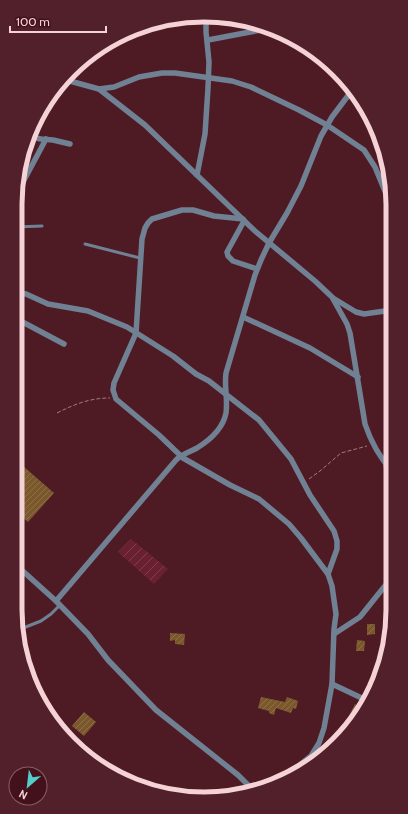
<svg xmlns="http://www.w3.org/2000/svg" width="408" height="814" font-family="Cabin,sans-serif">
<defs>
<pattern id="garden-furrows" width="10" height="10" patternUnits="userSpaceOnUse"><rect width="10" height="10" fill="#692131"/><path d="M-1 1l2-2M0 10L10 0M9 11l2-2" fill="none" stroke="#7f404e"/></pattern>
<pattern id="building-hatch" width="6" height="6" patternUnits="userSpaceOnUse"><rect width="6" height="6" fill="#7b582b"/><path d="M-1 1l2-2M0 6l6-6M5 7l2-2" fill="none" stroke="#8e6f49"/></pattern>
</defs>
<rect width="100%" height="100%" fill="#4e1b25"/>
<polygon fill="url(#garden-furrows)" points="131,539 168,569 154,584 118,552"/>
<g fill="url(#building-hatch)">
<polygon points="15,459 54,493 28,522 15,511"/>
<polygon points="367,624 375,624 375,634 367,635"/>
<polygon points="170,633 185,634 184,645 175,644 175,640 170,641"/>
<polygon points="357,640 365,641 364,651 356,651"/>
<polygon points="261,697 285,702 287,697 298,701 296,709 293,708 291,713 276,708 274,715 269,713 269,711 258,708"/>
<polygon points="355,704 363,709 355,719 349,716"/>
<polygon points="84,712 96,722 84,736 72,726"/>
</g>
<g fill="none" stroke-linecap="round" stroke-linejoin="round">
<g stroke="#a37980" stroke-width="1" stroke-dasharray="4 2" stroke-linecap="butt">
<path d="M57,413c18,-9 33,-15 53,-15"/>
<polyline points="309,479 320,471 341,453 367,446"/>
</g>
<g stroke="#708194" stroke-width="3">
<polyline points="15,227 42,226"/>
<polyline points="85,244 140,258"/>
<polyline points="18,630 41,621 51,614 60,605"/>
</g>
<g stroke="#708194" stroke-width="5.5">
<polyline points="208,40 266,29"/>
<path d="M66,80l33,9 46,36 110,106 60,50 17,16 15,27 3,9 15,91c6,18 14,33 27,47"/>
<polyline points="99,89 114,87 139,77 162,73 175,73 232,81 251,87 299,110 327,125 364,150 375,167 391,206"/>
<polyline points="30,137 41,139 53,140 70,144"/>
<polyline points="197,175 205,134 208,88 209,62 206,32 206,22 202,17"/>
<polyline points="15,197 46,139"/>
<polyline points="243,219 214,216 193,210 182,210 152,219 148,223 145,228 142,239 136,333 114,383 113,390 116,399 159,435 183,458 230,485 259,499 289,524 301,538 328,574 332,586 336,614 334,629 332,684 324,728 319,743 311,756 277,783"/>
<polyline points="244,221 227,252 228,256 233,261 257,269"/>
<polyline points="392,222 392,225"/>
<polyline points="15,292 26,294 48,304 88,311 127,327 173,356 196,374 209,381 259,420 291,459 310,495 334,531 337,541 337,549 328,574"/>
<polyline points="333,298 356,312 364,314 392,310"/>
<polyline points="243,317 310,348 358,377"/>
<polyline points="15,318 64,344"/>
<polyline points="386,464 392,502"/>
<polyline points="15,564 56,601 88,634 108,660 156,710 238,775 253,790"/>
<path d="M56,601l120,-141c6,-6 14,-8 21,-12 13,-8 26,-20 29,-35 2,-14 -2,-27 0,-40l29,-98 6,-15 8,-17 18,-30 14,-27 20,-50 11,-19 21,-28"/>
<polyline points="334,634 360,617 384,587 392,578"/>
<polyline points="332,684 368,701"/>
</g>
</g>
<path d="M0 0H408V814H0ZM204 22H204A182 182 0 0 1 386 204V610A182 182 0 0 1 204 792H204A182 182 0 0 1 22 610V204A182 182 0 0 1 204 22Z" fill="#51202b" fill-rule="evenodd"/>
<path fill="none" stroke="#f4d2d6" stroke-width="5" d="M204 22H204A182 182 0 0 1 386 204V610A182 182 0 0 1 204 792H204A182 182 0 0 1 22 610V204A182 182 0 0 1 204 22Z"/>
<g transform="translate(28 786) rotate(208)"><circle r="19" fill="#43111c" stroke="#8a5e66"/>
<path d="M0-3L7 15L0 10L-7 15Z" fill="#54cdc8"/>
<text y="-6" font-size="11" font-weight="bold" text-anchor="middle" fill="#f4d2d6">N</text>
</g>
<path d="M10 26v6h96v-6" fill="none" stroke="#f4d2d6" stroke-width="2"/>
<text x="16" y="26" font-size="12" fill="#f4d2d6" stroke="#43111c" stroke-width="3" paint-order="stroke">100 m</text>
</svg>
